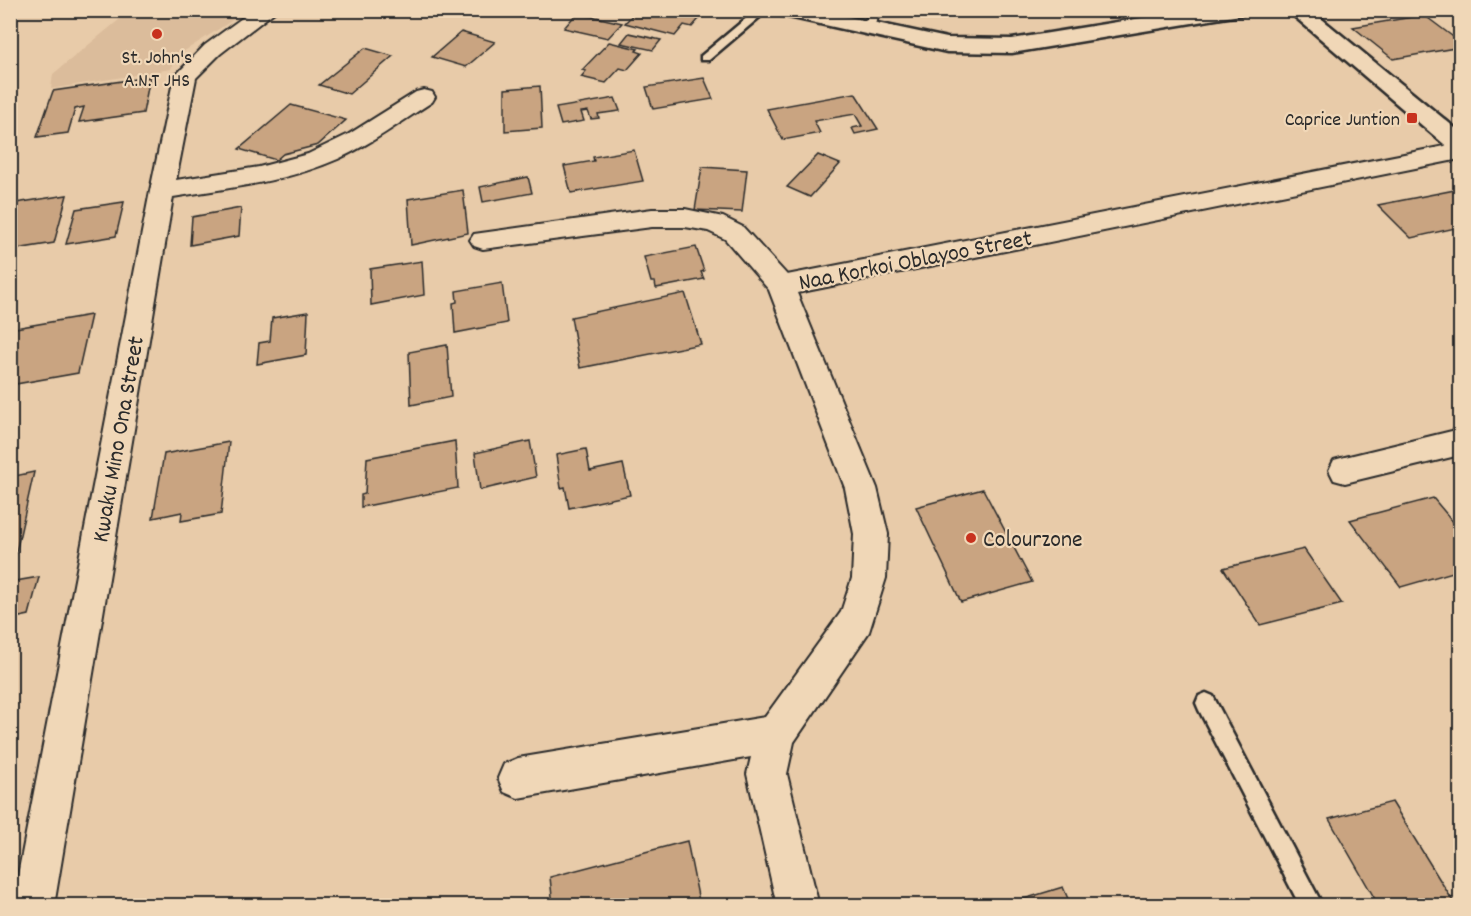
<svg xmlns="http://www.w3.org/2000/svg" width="1471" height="916" font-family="Dekko,sans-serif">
<rect width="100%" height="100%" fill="#e8cba9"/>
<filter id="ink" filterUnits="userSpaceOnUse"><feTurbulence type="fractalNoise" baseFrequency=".0167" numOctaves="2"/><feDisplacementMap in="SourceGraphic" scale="12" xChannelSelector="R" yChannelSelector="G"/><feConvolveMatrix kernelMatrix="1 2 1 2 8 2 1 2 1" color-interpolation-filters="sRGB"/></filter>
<g filter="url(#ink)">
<polygon fill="#dbbc9b" points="131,10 247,10 247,11 175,57 171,69 51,89 53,74"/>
<g fill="#c9a481" stroke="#2b2b2b" stroke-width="1.5">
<polygon points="637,10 699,10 705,12 692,27 684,25 675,36 625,23"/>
<polygon points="577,13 622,23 608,38 564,28"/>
<polygon points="1424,15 1460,42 1460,47 1393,59 1353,27"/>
<polygon points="461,32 495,42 466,67 432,57"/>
<polygon points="629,33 661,40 653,50 621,43"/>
<polygon points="609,42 638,49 636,51 642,53 627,70 620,68 606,83 581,77 586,71 582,70"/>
<polygon points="365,48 393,56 349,94 319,85"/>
<polygon points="150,77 143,113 79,122 84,107 75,109 68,133 37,137 53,91"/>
<polygon points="704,78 713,99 653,109 646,87"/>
<polygon points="540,86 542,128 505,131 505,89"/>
<polygon points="855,93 878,129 855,134 852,128 862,126 855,114 814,121 820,133 783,140 767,109"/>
<polygon points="615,98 620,111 598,114 599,118 591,119 588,111 581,112 584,121 561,125 556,108"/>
<polygon points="291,105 346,120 318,145 283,154 276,160 239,149"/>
<polygon points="634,150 643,181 571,193 564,166 594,161 593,157"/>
<polygon points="818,155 840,164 810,197 787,187"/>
<polygon points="702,167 747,170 742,212 695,210"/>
<polygon points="528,177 532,193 483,202 480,187"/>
<polygon points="1460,189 1460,227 1411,238 1378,205"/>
<polygon points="463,190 468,233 411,245 408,199"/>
<polygon points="67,195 54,243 10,250 10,220 16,203"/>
<polygon points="124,202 116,236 66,244 76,209"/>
<polygon points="241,208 239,236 190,245 192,217"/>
<polygon points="696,247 704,271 701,272 704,279 656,288 655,282 651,282 644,257"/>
<polygon points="422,261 424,295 371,305 370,269"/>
<polygon points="502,283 507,323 455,333 453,303 457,302 456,291"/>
<polygon points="685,293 701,344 580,368 571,317"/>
<polygon points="308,312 306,355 257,364 259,343 270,341 272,318"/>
<polygon points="91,315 78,373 10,385 10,329"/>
<polygon points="447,345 451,397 411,405 409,352"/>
<polygon points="455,441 458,488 361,507 361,495 365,494 367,458"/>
<polygon points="530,441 536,477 480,490 475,453"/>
<polygon points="229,442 221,514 181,521 182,512 153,518 164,454"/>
<polygon points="586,449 590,471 623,464 630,495 569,508 565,487 561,488 556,455"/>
<polygon points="34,472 15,557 10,558 10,477"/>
<polygon points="983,489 1032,582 961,602 916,507"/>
<polygon points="1433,498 1460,530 1460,570 1401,587 1350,520"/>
<polygon points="1304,549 1342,604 1260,625 1223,568"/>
<polygon points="39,577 29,615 10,619 10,582"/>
<polygon points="1392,802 1456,906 1379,906 1329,819"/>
<polygon points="687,841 700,906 553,906 550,877"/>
<polygon points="1063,887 1071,906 1001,906"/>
</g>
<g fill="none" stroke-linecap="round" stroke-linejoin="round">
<defs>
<g id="service">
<polygon points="756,10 768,10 709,60 701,60 701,56"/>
<polygon points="870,10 881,10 873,28 868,31 863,28"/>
<polygon points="1206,693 1213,696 1323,906 1300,906 1199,710 1196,703 1199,696"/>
</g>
<g id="minor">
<path d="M253,10h24l-57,44 -24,24 -20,102 83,-13 49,-13 41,-20 67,-42 8,-2 8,2 3,5 -3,5c-31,20 -61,42 -94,57 -52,23 -109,29 -165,38l-119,709h-42l138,-715 24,-114 31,-32z"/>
<polygon points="1460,143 1460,159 797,293 877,488 888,534 886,578 869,632 794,742 787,774 819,906 777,906 747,774 751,757 518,798 504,792 498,778 504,764 518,758 765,717 841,612 852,578 854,534 845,488 769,290 725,239 708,231 685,227 652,227 483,249 474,246 470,240 474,234 652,209 685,209 723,217 743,227 787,275"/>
<polygon points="1460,429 1460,455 1345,483 1334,480 1329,470 1334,460 1345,457"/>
</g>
<g id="tertiary">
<polygon points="774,10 816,10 947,38 1012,39 1191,10 1244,10 1242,15 1234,16 1012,53 947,52 784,16 776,15"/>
<polygon points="1287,10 1311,10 1460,132 1460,152 1451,150"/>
</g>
</defs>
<use href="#service" stroke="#2b2b2b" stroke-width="5"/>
<use href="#minor" stroke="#2b2b2b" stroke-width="4"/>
<use href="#tertiary" stroke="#2b2b2b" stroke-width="5"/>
<use href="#service" fill="#f0d7b7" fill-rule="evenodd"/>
<use href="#minor" fill="#f0d7b7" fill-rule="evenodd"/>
<use href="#tertiary" fill="#f0d7b7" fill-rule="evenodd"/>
</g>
</g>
<g fill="#c8321e" stroke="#f0d7b7" stroke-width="2">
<circle cx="157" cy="34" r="6"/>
<rect x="1406" y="112" width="12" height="12" rx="3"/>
<circle cx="971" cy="538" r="6"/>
</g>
<g text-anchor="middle" stroke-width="4.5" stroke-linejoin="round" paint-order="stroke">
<g font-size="20" fill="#2b2b2b" stroke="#f0d7b7">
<text x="157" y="63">St. John's<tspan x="157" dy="23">A.N.T JHS</tspan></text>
<text x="1400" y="125" text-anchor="end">Caprice Juntion</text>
</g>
<g font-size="24" fill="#2b2b2b" stroke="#f0d7b7">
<text transform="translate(915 259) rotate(-11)" y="8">Naa Korkoi Oblayoo Street</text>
<text transform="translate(117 439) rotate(-80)" y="8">Kwaku Mino Ona Street</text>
</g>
<g font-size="24" fill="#2b2b2b" stroke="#f0d7b7" text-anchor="start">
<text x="983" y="546">Colourzone</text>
</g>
</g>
<rect width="1471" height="916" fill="none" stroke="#f0d7b7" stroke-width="36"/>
<rect x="18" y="18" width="1435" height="880" fill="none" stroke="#2b2b2b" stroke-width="2" filter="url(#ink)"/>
</svg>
